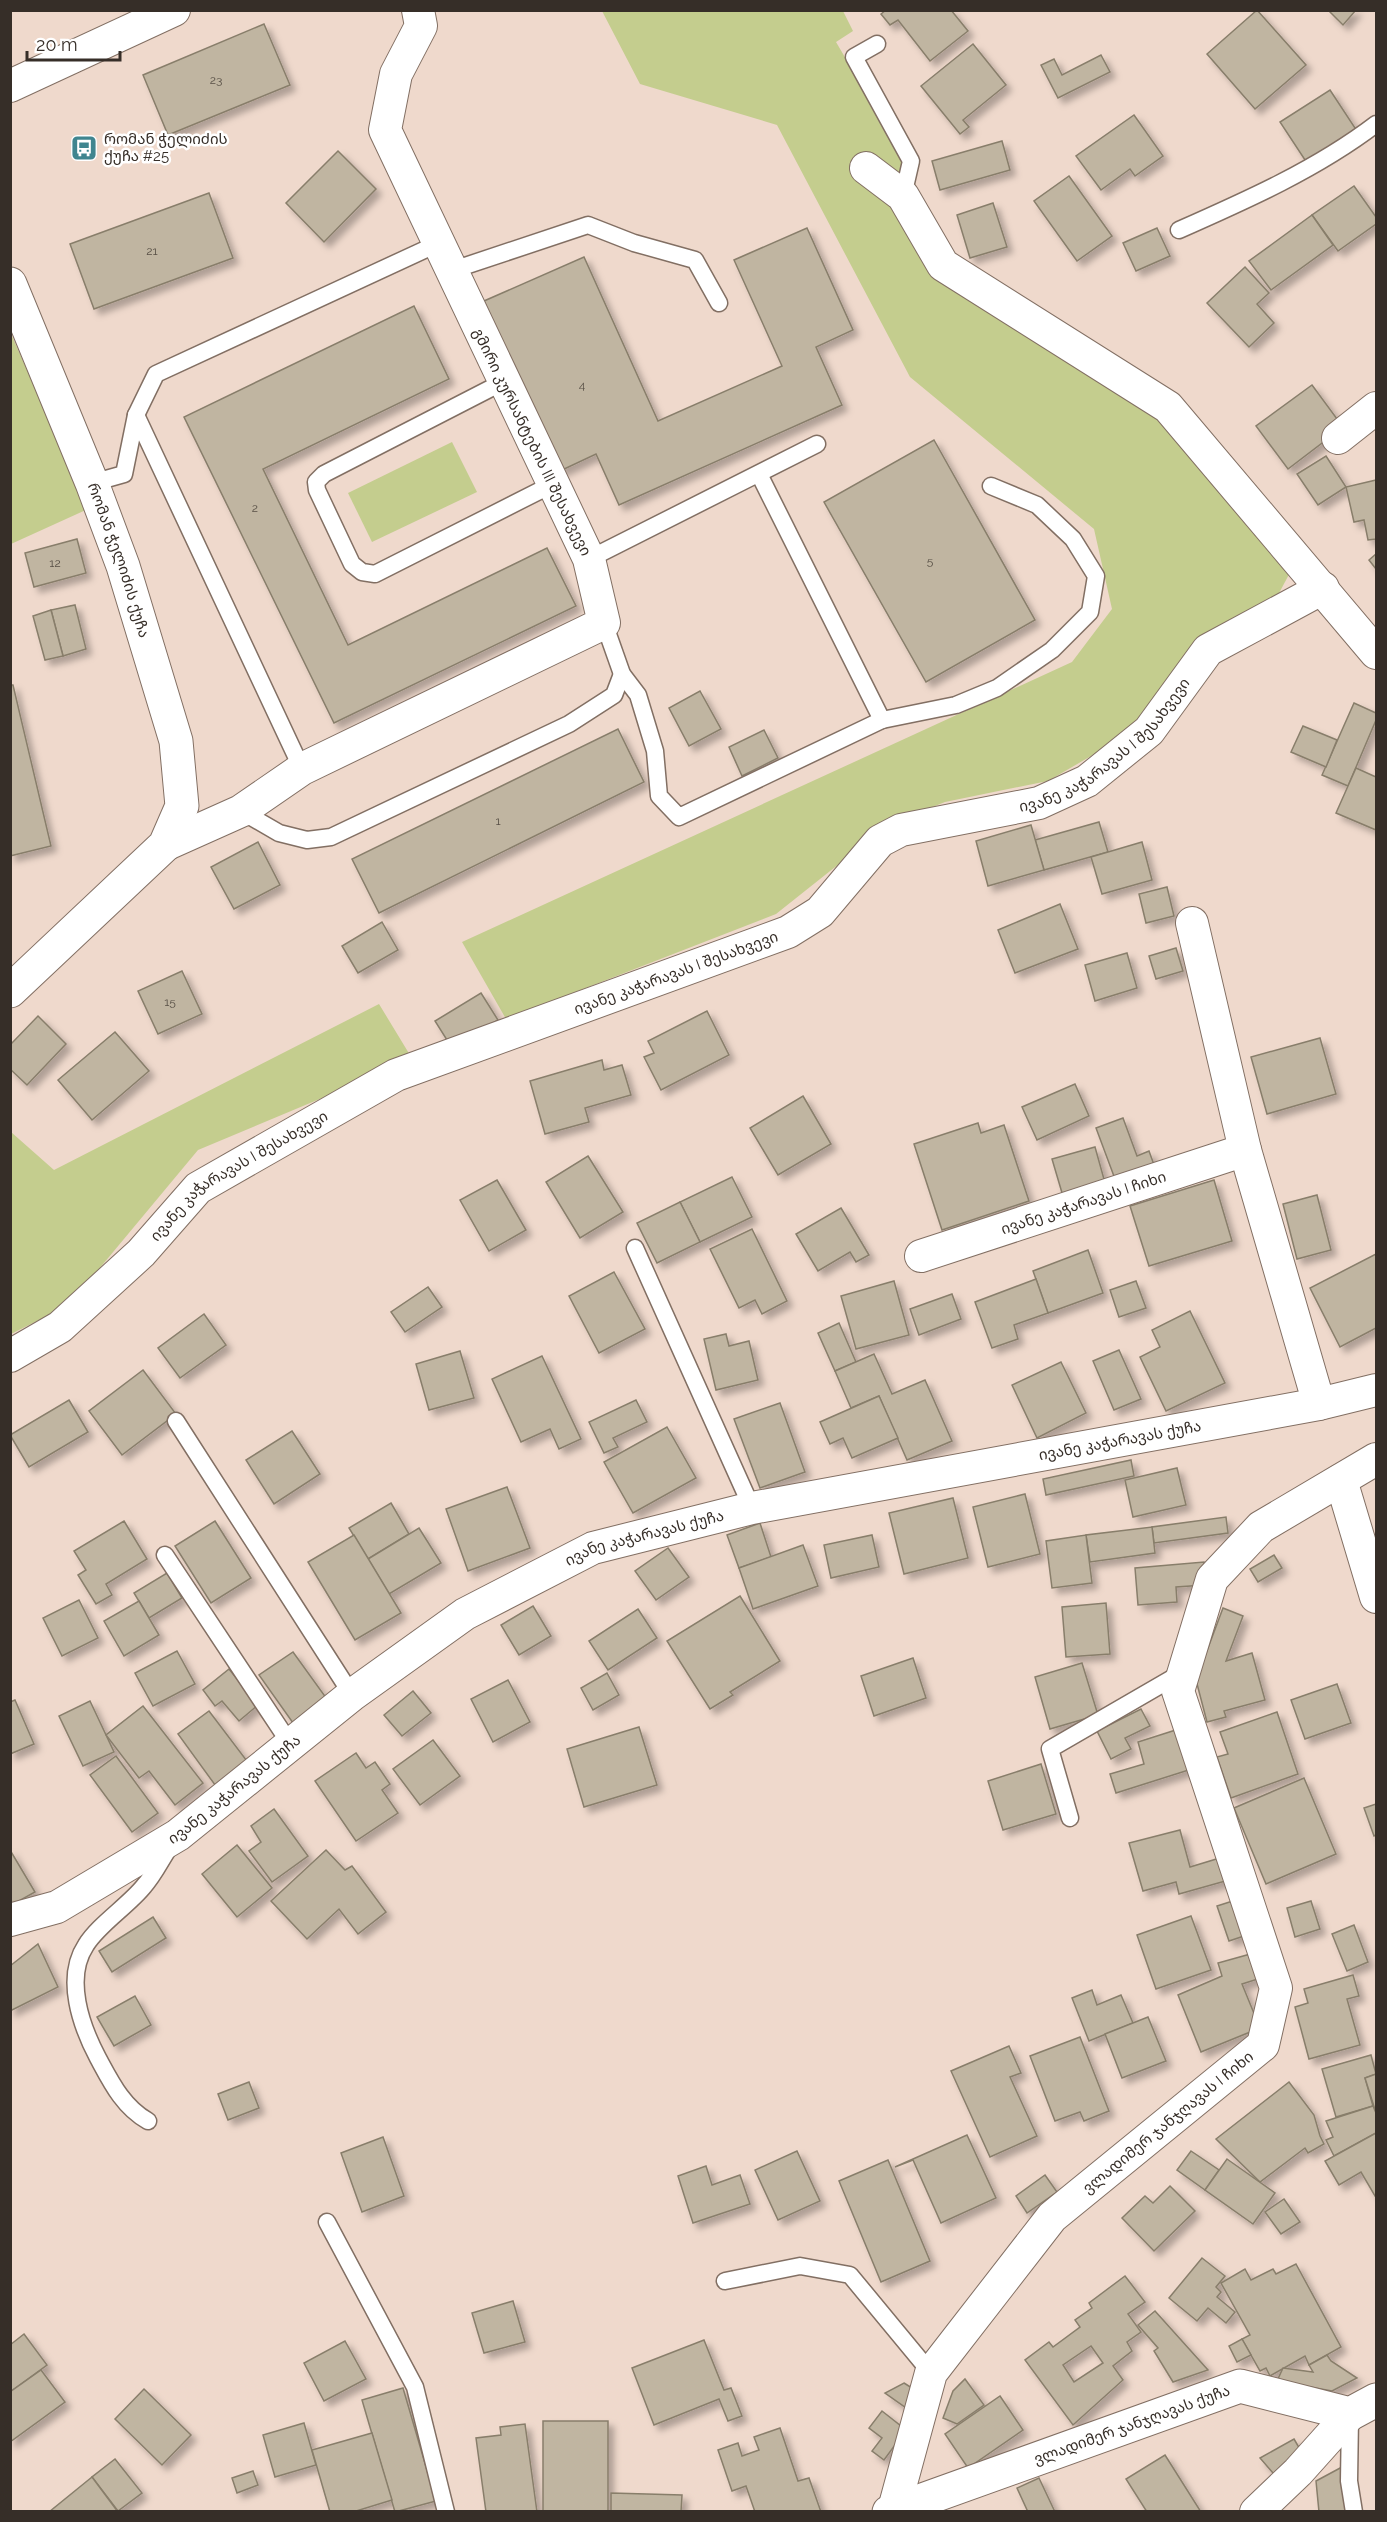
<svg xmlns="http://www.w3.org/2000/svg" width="1387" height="2522" font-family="Raleway,'Noto Sans Georgian',sans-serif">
<defs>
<filter id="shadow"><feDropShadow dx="5.5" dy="5.5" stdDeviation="3" flood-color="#0004"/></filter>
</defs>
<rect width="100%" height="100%" fill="#efd9cc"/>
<g fill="#c4cd8e">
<polygon points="602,11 843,11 853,31 836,42 904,158 938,280 1138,398 1293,567 1278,595 1141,727 1048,781 945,802 888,825 776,914 506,1019 462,942 1072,662 1112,609 1094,529 910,377 777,125 640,84"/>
<polygon points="10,336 12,336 88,509 11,544"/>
<polygon points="452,442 477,492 372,542 348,493"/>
<polygon points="379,1004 413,1060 198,1150 69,1305 11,1334 11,1132 54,1170"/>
</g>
<g fill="#c0b5a1" stroke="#887e6b" stroke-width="1.5" fill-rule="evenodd" filter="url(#shadow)">
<polygon points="886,10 951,10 968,31 930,61 898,20 890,25 881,14"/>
<polygon points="1257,10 1306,65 1255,109 1207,54"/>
<polygon points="1328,10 1356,10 1343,25"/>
<polygon points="264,24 290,85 168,135 143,75"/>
<polygon points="973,44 1006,85 963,120 969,127 960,134 921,86"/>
<polygon points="1101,55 1110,72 1058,98 1041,65 1054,59 1062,75"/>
<polygon points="1330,90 1357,131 1307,163 1280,122"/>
<polygon points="1134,115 1163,156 1135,176 1130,169 1101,190 1076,156"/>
<polygon points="1002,141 1010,170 940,190 932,161"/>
<polygon points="338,151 376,189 324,242 286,203"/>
<polygon points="1069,176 1112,236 1077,261 1034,201"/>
<polygon points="1354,186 1376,217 1376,224 1338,251 1312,215"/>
<polygon points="209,193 233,258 94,309 70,244"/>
<polygon points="993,203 1007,247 970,258 957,215"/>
<polygon points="1312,215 1333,245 1271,290 1249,261"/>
<polygon points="807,228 853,330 816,347 842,405 619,505 596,454 560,471 484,301 584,257 658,421 782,366 734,260"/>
<polygon points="1157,228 1170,256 1136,271 1123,243"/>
<polygon points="1245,267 1269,293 1257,304 1274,323 1249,347 1207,303"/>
<polygon points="414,306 449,379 263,469 348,645 547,548 576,606 334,723 184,417"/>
<polygon points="1312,385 1343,427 1288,469 1256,426"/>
<polygon points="934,440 1035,620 926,682 824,502"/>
<polygon points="1326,456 1346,487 1318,505 1297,474"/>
<polygon points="1376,480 1376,539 1368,540 1364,520 1354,522 1346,487"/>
<polygon points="77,539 86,573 34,587 25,553"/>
<polygon points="1376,554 1376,569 1369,560"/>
<polygon points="75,605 86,649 63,656 51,610"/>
<polygon points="51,610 63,656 45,660 33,616"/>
<polygon points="10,685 13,685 51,846 10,856"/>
<polygon points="700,691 721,729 689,746 669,708"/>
<polygon points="1354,703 1376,713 1376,720 1348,786 1322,775"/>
<polygon points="1303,726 1337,740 1326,767 1291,752"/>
<polygon points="618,729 644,782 379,913 352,859"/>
<polygon points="764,730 778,758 742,776 729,747"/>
<polygon points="1356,768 1376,777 1376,830 1336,813"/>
<polygon points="1099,822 1108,852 1044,870 1035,840"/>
<polygon points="1031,825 1044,870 988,886 976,841"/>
<polygon points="258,842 280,885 234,909 211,867"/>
<polygon points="1142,842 1152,880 1102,894 1091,857"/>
<polygon points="1167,887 1174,916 1146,923 1139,894"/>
<polygon points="1060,904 1078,949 1015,973 998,930"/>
<polygon points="382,922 398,950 358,973 342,946"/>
<polygon points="1176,948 1183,971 1156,979 1149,956"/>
<polygon points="1127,953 1137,988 1095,1001 1085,965"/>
<polygon points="182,971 202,1014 158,1034 138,991"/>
<polygon points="481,993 498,1020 452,1048 435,1021"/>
<polygon points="707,1011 729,1055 661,1090 644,1057 654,1053 648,1041"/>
<polygon points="38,1016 66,1044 27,1085 10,1069 10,1045"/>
<polygon points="115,1032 149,1071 92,1120 58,1080"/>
<polygon points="1320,1038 1336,1094 1267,1114 1251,1057"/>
<polygon points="602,1060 604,1070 622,1065 631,1095 585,1108 589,1122 545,1134 530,1081"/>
<polygon points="1075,1084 1089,1116 1037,1140 1022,1107"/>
<polygon points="803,1096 831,1144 778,1175 750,1128"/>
<polygon points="1123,1118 1137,1156 1149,1151 1157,1173 1118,1187 1096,1128"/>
<polygon points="978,1123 981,1133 1004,1125 1029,1201 942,1230 914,1144"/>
<polygon points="1095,1147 1107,1190 1065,1203 1052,1159"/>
<polygon points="588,1156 623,1212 580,1238 546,1182"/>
<polygon points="732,1177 752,1217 700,1242 680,1202"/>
<polygon points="497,1180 526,1230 489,1251 460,1200"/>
<polygon points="1214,1180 1232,1241 1149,1266 1130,1206"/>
<polygon points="1317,1195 1331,1250 1297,1259 1283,1204"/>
<polygon points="680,1202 700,1242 657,1263 637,1223"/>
<polygon points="841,1208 869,1255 856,1262 850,1252 818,1271 796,1234"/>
<polygon points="752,1229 787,1301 762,1314 755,1300 739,1308 710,1249"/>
<polygon points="1088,1250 1103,1293 1048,1313 1033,1271"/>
<polygon points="1376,1254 1376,1328 1340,1347 1310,1288"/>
<polygon points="614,1272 645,1329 599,1353 569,1296"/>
<polygon points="1036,1279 1048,1313 1014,1325 1018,1339 992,1348 975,1302"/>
<polygon points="894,1281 909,1335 856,1349 841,1296"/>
<polygon points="1136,1281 1146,1308 1119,1317 1110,1290"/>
<polygon points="428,1287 442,1307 405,1332 391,1312"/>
<polygon points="952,1294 961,1319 919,1335 910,1309"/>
<polygon points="1190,1311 1225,1383 1166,1411 1140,1357 1160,1347 1152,1330"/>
<polygon points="204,1314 226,1345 180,1378 158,1348"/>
<polygon points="839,1323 856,1362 835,1371 818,1333"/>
<polygon points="726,1334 729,1346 749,1341 758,1380 716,1390 704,1339"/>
<polygon points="1119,1350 1141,1399 1114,1410 1093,1361"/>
<polygon points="460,1351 474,1398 429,1410 416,1364"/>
<polygon points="874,1354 892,1394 925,1380 952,1441 907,1460 879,1396 851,1408 835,1371"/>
<polygon points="542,1356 581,1439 559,1449 550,1429 521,1442 492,1379"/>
<polygon points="1061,1362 1086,1413 1037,1438 1012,1385"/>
<polygon points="143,1370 176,1414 122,1455 89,1411"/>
<polygon points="879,1396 898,1438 852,1458 843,1438 830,1444 820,1422"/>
<polygon points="69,1400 88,1432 29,1467 10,1435"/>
<polygon points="636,1400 647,1422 613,1438 618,1447 604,1453 589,1422"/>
<polygon points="780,1403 805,1472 760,1488 734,1419"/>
<polygon points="667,1427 696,1478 633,1513 604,1462"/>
<polygon points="292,1431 320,1474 274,1504 246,1460"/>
<polygon points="1131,1460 1134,1476 1046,1495 1043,1479"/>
<polygon points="1177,1468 1186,1505 1133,1517 1125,1480"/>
<polygon points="507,1487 530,1548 468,1571 446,1509"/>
<polygon points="1025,1494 1040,1554 988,1567 973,1507"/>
<polygon points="953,1498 968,1558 904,1574 889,1513"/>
<polygon points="391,1503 409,1534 368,1559 349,1528"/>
<polygon points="1226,1517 1228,1533 1154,1543 1152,1527"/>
<polygon points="124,1521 147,1559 106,1584 112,1595 96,1604 78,1575 86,1570 74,1551"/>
<polygon points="215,1521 251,1578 211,1603 175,1546"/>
<polygon points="760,1523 771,1557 739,1568 727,1535"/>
<polygon points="1152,1527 1155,1553 1090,1562 1086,1535"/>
<polygon points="419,1528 441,1563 389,1594 368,1559"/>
<polygon points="354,1535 401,1613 355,1640 308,1562"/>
<polygon points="872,1535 879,1567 831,1578 824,1545"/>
<polygon points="1086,1535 1092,1583 1052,1588 1046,1541"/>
<polygon points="803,1545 818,1586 753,1609 739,1568"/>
<polygon points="668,1548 689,1577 656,1600 635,1571"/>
<polygon points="1274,1555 1282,1568 1258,1582 1250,1569"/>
<polygon points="1204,1562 1205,1585 1176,1587 1177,1602 1138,1605 1135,1568"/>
<polygon points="167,1573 182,1598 149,1618 134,1593"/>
<polygon points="740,1596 780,1661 730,1692 733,1695 710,1709 667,1641"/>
<polygon points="79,1600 98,1638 62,1656 43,1618"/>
<polygon points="139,1601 159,1635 124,1656 104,1621"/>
<polygon points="1106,1603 1110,1654 1066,1657 1062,1607"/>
<polygon points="533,1606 551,1636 519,1655 501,1625"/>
<polygon points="1223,1608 1243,1616 1226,1661 1252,1653 1265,1700 1224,1711 1226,1717 1207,1722 1196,1680"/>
<polygon points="638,1609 657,1638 608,1670 589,1641"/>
<polygon points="177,1651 195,1684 153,1706 135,1673"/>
<polygon points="293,1652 332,1706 298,1730 259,1675"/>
<polygon points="913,1658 926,1698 874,1716 861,1676"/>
<polygon points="1082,1663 1098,1715 1050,1729 1035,1677"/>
<polygon points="229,1669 258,1705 239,1721 222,1701 215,1706 203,1690"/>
<polygon points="607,1673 619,1695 593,1710 581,1688"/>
<polygon points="508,1680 530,1722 493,1742 471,1699"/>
<polygon points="1337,1684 1351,1723 1305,1739 1291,1700"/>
<polygon points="413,1691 431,1713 402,1736 384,1715"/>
<polygon points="15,1700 34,1744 10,1754 10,1702"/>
<polygon points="90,1701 114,1752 83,1766 59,1716"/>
<polygon points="143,1706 203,1783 175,1805 149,1771 139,1778 106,1735"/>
<polygon points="1141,1709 1150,1726 1125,1738 1131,1749 1111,1759 1097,1731"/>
<polygon points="209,1711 250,1765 218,1789 178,1734"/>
<polygon points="1277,1712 1298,1774 1231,1798 1217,1757 1228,1754 1220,1732"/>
<polygon points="639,1727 657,1785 584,1807 567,1749"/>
<polygon points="1182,1728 1195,1768 1116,1793 1110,1774 1144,1764 1138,1742"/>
<polygon points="433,1740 460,1776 420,1805 393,1769"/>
<polygon points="356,1753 366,1768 375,1762 390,1784 382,1790 398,1813 356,1841 315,1781"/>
<polygon points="116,1756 158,1813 132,1832 90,1775"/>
<polygon points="1041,1764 1056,1814 1003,1830 988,1781"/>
<polygon points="1304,1778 1336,1854 1266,1884 1234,1808"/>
<polygon points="1376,1804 1376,1835 1374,1836 1364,1808"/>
<polygon points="274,1809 308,1856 272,1882 249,1851 261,1842 251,1826"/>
<polygon points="1180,1830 1190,1867 1223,1857 1229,1880 1179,1894 1176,1882 1143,1891 1129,1843"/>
<polygon points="237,1845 272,1888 237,1917 202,1874"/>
<polygon points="10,1850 35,1892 10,1906"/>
<polygon points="326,1850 345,1870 352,1866 386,1912 358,1934 339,1909 307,1939 271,1901"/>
<polygon points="1239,1899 1250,1934 1229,1941 1217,1906"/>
<polygon points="1311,1901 1320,1929 1295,1937 1287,1908"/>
<polygon points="1191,1916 1211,1970 1156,1989 1137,1935"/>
<polygon points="153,1917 166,1938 112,1972 99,1951"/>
<polygon points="1354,1925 1368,1962 1347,1971 1332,1934"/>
<polygon points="38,1944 58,1987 10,2011 10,1966"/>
<polygon points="1254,1953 1261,1978 1242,1984 1260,2028 1201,2052 1178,1995 1222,1976 1218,1963"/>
<polygon points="1353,1975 1359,1996 1347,1999 1360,2045 1309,2059 1295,2007 1308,2003 1304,1989"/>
<polygon points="1092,1990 1097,2005 1121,1995 1133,2023 1089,2041 1072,1998"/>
<polygon points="135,1996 151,2025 114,2046 97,2017"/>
<polygon points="1148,2017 1166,2061 1122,2078 1105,2034"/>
<polygon points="1080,2037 1109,2111 1084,2121 1080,2112 1055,2121 1030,2056"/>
<polygon points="1009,2046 1021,2073 1010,2077 1037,2136 990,2157 951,2071"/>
<polygon points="1371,2055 1376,2074 1365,2078 1373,2106 1336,2117 1322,2069"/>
<polygon points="1376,2074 1376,2113 1365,2078"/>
<polygon points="249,2082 259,2108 228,2120 218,2094"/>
<polygon points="1289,2082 1314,2115 1320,2136 1324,2144 1308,2153 1305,2148 1260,2182 1216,2139"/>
<polygon points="1373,2106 1376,2113 1376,2133 1334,2156 1326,2140 1333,2137 1326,2121"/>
<polygon points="1376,2133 1376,2194 1375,2196 1361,2172 1339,2185 1325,2161"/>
<polygon points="967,2135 996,2198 941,2223 913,2160 895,2167"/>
<polygon points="383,2137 404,2196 362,2212 341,2153"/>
<polygon points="797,2151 820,2201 778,2220 755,2170"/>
<polygon points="1191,2151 1219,2170 1205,2190 1177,2170"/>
<polygon points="1227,2159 1275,2193 1253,2224 1205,2190"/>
<polygon points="888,2160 930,2261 881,2282 839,2181"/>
<polygon points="706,2166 712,2185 740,2175 750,2204 693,2223 678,2176"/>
<polygon points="1045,2175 1057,2192 1027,2213 1016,2196"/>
<polygon points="1170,2186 1195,2211 1154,2251 1122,2218 1145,2196 1153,2203"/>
<polygon points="1284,2199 1300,2222 1281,2234 1265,2212"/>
<polygon points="1202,2258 1225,2276 1216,2287 1221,2292 1217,2297 1235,2312 1226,2323 1208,2308 1197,2321 1169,2298"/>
<polygon points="1296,2264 1341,2347 1309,2365 1305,2356 1270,2376 1266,2368 1260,2371 1242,2339 1250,2335 1221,2283 1245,2269 1251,2280 1273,2269 1276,2274"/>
<path d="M1125,2276l20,26 -17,12 13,18 -14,10 5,9 -19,15 10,14 -50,45 -48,-65 24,-18 4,5 27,-20 -5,-7 17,-12 -3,-5zM1091,2346l12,17 -29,19 -11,-17z"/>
<polygon points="513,2301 525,2342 484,2353 472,2313"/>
<polygon points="1155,2311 1208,2370 1173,2382 1154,2351 1158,2348 1138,2325"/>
<polygon points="24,2334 47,2365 10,2392 10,2345"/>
<polygon points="1242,2339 1251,2355 1237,2362 1229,2346"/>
<polygon points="704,2340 724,2390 731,2388 742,2416 728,2421 719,2399 654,2425 632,2368"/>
<polygon points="345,2341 366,2379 324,2401 304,2363"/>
<polygon points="1327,2355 1331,2361 1357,2378 1332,2391 1277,2381 1283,2368 1313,2372 1309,2365"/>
<polygon points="41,2370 65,2402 10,2442 10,2392"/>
<polygon points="965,2379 984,2405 957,2424 943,2418 953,2391"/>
<polygon points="904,2383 920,2393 912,2412 885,2393"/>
<polygon points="403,2388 436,2501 395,2512 362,2400"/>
<polygon points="144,2389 191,2435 162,2465 115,2419"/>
<polygon points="1000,2396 1023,2430 968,2468 945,2434"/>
<polygon points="882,2411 906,2430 884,2460 872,2451 882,2438 869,2428"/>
<rect x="543" y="2421" width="65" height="91"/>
<polygon points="304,2423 316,2465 275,2477 263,2435"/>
<polygon points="525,2424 537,2512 486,2512 476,2438 501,2435 500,2427"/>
<polygon points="780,2428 798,2481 809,2478 821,2512 755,2512 746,2486 732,2491 718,2450 738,2443 742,2456 759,2450 754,2437"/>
<polygon points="372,2433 392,2500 353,2512 330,2512 312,2450"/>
<polygon points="1294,2439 1304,2456 1279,2480 1260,2458"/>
<polygon points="1165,2455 1201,2512 1147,2512 1126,2479"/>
<polygon points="115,2459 142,2493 118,2511 92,2477"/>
<polygon points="1342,2467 1348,2512 1319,2512 1316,2481"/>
<polygon points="253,2471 258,2485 237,2493 232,2478"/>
<polygon points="92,2477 118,2512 49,2512"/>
<polygon points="1039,2478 1055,2512 1028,2512 1017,2488"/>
<polygon points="611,2493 682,2495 681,2512 611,2512"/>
</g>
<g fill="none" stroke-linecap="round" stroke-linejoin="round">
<defs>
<g id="lane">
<polyline points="877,44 854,57 911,161 903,196"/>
<path d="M1179,230c68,-30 138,-61 197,-106"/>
<polyline points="450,271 588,225 634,243 695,260 719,303"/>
<polyline points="503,382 324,474 316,482 317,490 352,564 362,572 375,574 553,484"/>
<polyline points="136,415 302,769"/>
<polyline points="759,474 882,720"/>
<polyline points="92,483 124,474 136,415 156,374 437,244"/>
<polyline points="589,559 817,444"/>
<polyline points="604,623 622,674 638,695 655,751 659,796 679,817 882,720 956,705 997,688 1052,650 1090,612 1096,576 1073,539 1037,505 991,486"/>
<polyline points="241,811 279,833 307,840 331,837 569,724 614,695 622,674"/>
<polyline points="635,1248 752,1508"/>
<polyline points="176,1421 352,1695"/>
<polyline points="165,1555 291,1745"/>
<polyline points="1070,1818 1050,1749 1183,1672"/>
<path d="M148,2121c-25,-14 -37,-39 -50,-63 -17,-32 -34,-80 -12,-113 12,-20 43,-40 58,-59 10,-11 17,-26 25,-38"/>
<polyline points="327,2222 415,2387 446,2512"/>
<polyline points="725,2281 800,2266 850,2275 931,2373"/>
<polyline points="1350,2417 1349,2481 1354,2512"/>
</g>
<g id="street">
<polyline points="10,86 174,10"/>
<polyline points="866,168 903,196 943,265 1168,407 1376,653"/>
<polyline points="1338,438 1376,408"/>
<polyline points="165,845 241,811 302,769 604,623 589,559 385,130 396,74 421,26 418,10"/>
<polyline points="1192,923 1245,1150 1319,1404"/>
<path id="s1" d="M921,1256l324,-106"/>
<path id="s2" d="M10,1356l50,-29 81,-74 57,-65 198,-113 392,-143 32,-20 60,-71 21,-11 138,-27 48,-22 62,-50 59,-81 115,-62"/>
<polyline points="1341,1480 1376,1597"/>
<path id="s3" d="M10,1920l47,-13 121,-72 174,-140 113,-81 128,-66 159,-40 567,-104 57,-14"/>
<path id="s4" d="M894,2509l37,-136 121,-156 211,-172 13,-57 -98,-297 34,-112 49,-52 115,-68"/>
<polyline points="1256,2512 1298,2472 1350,2414"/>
</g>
<g id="secondary">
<path id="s5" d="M10,284l82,199 31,83 53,175 6,65 -17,39 -155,146"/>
<path id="s6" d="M889,2512l351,-126 110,28 26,-14"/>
</g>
</defs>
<use href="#lane" stroke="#826f63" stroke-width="19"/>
<use href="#street" stroke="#826f63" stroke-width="34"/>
<use href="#secondary" stroke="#826f63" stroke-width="35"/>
<use href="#lane" stroke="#fff" stroke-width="16"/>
<use href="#street" stroke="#fff" stroke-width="32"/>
<use href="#secondary" stroke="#fff" stroke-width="33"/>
</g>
<defs>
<symbol id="bus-square" viewBox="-11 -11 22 22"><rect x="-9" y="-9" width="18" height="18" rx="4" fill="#3f858f" stroke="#fff"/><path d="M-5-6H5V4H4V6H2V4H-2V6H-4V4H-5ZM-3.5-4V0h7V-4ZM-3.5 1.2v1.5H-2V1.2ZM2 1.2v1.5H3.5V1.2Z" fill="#fff"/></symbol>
</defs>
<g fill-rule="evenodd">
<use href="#bus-square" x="69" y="133" width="30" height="30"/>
</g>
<g text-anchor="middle" stroke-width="5" stroke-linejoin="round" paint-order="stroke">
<g font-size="12" fill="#585046">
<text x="216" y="84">23</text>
<text x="152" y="255">21</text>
<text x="582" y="389">4</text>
<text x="255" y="512">2</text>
<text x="930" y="565">5</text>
<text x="55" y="567">12</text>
<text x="498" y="825">1</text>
<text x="170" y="1006">15</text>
</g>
<g font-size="15" fill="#362e28" stroke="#fff" text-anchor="start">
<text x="104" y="144">რომან ჭელიძის<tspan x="104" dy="17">ქუჩა #25</tspan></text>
</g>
<g font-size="15" fill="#362e28" stroke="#fff">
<text transform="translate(532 442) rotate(64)" y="5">გმირი კურსანტების III შესახვევი</text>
<text dy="5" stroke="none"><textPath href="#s5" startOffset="297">რომან ჭელიძის ქუჩა</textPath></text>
<text dy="5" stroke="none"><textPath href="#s2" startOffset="1282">ივანე კაჭარავას I შესახვევი</textPath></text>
<text dy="5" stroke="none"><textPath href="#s2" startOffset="780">ივანე კაჭარავას I შესახვევი</textPath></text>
<text dy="5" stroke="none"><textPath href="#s2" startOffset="294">ივანე კაჭარავას I შესახვევი</textPath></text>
<text dy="5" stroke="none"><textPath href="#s1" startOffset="171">ივანე კაჭარავას I ჩიხი</textPath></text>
<text dy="5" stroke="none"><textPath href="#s3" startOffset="1234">ივანე კაჭარავას ქუჩა</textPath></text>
<text dy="5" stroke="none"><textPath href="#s3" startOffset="748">ივანე კაჭარავას ქუჩა</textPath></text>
<text dy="5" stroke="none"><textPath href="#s3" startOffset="262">ივანე კაჭარავას ქუჩა</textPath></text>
<text dy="5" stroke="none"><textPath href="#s4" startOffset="488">ვლადიმერ ჯანჯღავას I ჩიხი</textPath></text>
<text dy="5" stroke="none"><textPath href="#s6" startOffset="258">ვლადიმერ ჯანჯღავას ქუჩა</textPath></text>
</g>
</g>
<rect width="1387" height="2522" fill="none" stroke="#362e28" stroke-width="24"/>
<path d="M27 51v9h93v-9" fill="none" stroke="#362e28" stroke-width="3"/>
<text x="36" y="51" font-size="18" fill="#362e28" stroke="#ffffff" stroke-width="4.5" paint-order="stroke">20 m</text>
</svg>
